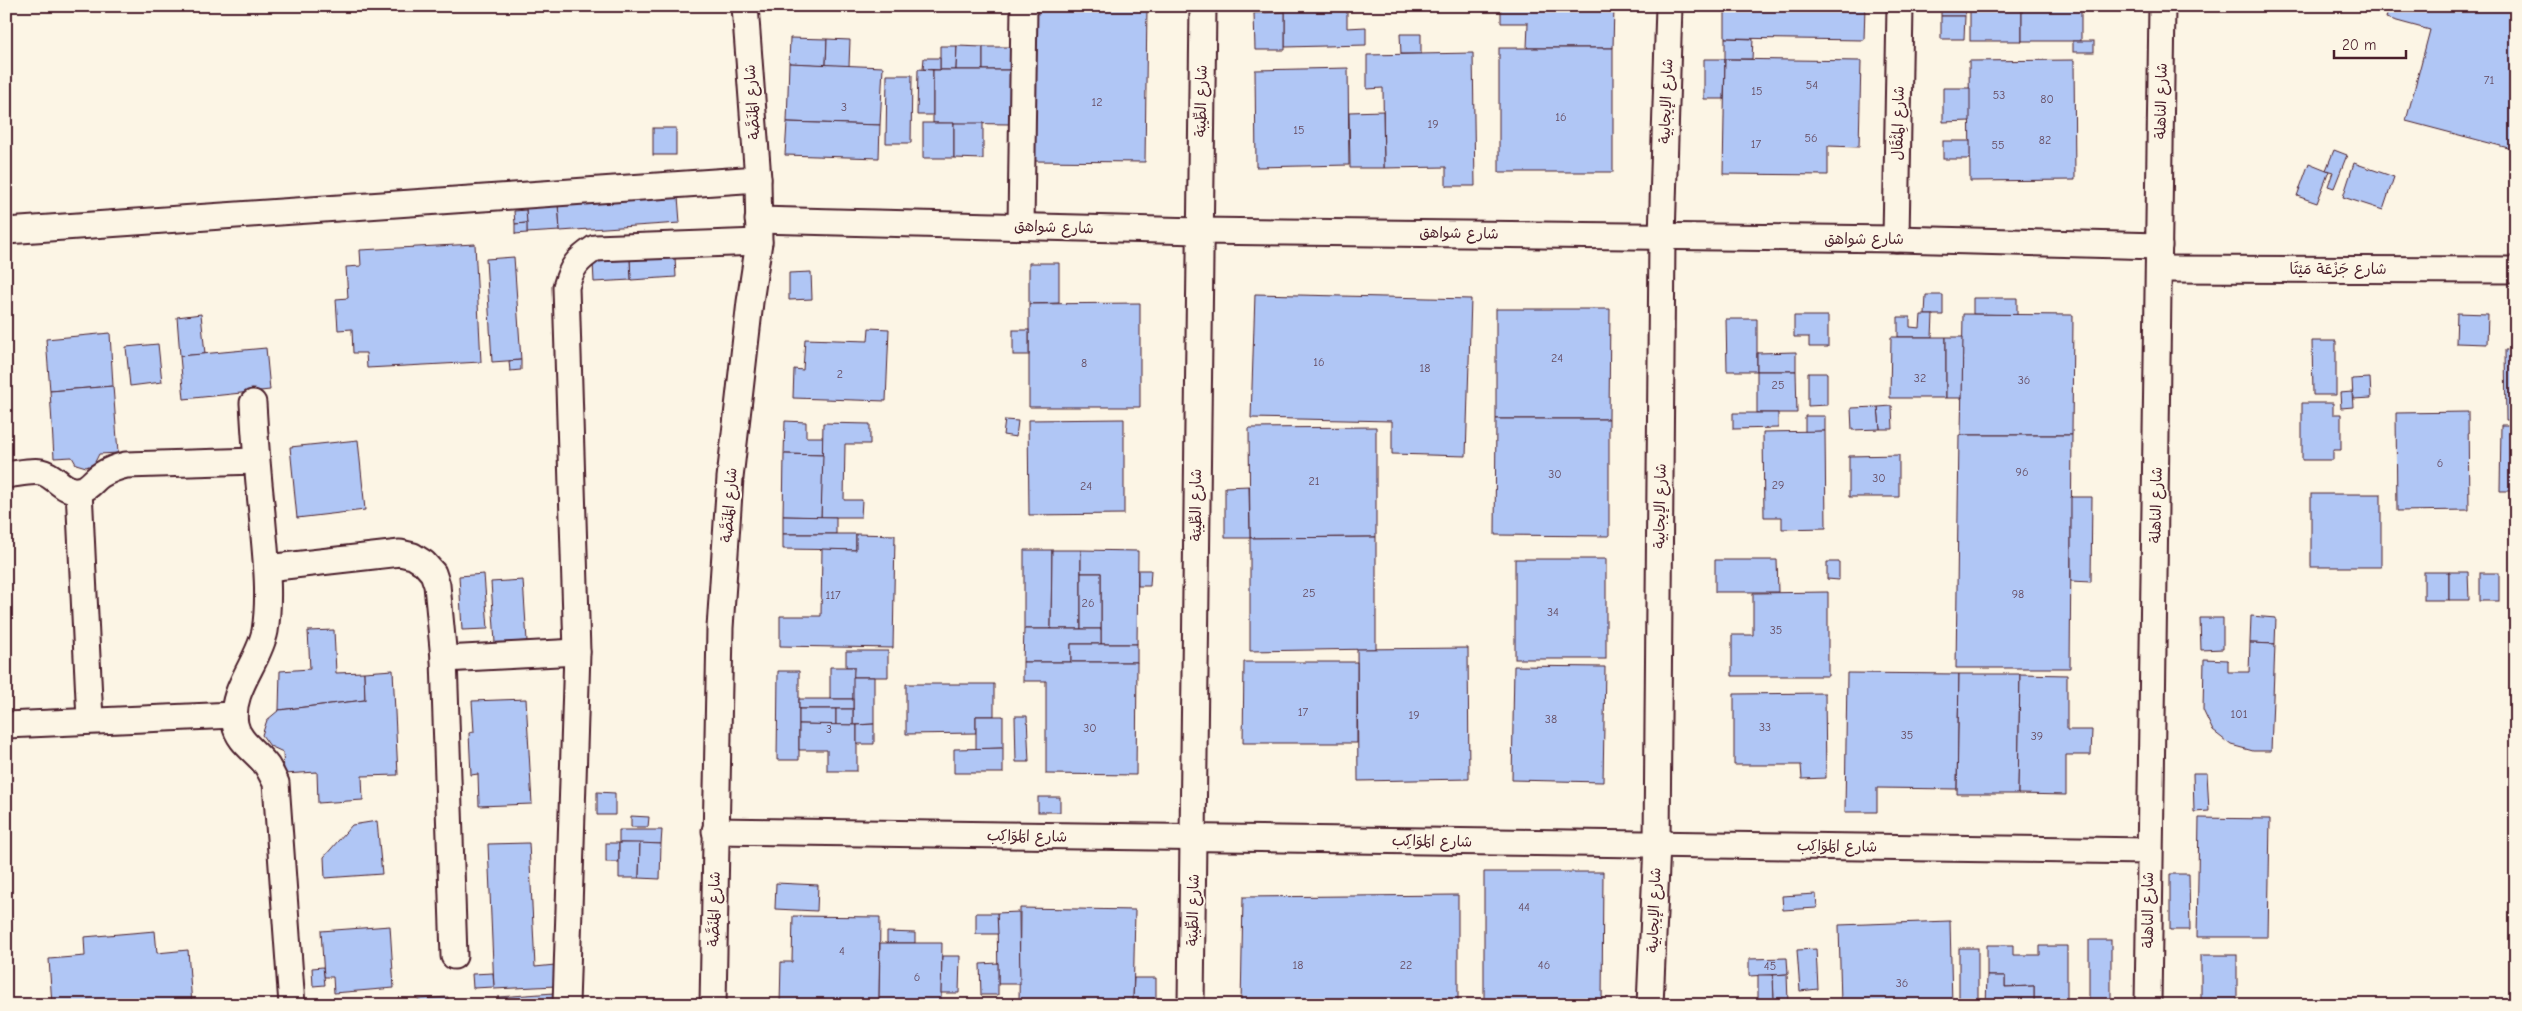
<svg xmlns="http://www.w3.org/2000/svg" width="2522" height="1011" font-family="'Comic Neue','Playpen Sans Arabic',sans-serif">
<rect width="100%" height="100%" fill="#fcf5e5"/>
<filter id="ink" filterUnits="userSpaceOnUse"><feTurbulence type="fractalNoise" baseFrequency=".02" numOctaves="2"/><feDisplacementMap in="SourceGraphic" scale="10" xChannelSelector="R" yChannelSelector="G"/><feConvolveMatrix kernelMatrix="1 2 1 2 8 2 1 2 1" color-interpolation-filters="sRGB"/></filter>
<g filter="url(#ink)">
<g fill="#b0c6f5" stroke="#4a1f2b">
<polygon points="1033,6 1147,6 1145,162 1031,161"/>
<polygon points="1285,6 1347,6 1347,28 1366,27 1366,45 1285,47"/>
<polygon points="1501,6 1614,6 1613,48 1527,48 1528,23 1501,23"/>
<polygon points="1725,6 1865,6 1864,40 1725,38"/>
<polygon points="1941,6 1964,6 1965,16 1941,16"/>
<rect x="1970" y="6" width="52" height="35"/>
<rect x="2022" y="6" width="59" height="35"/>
<polygon points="2389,6 2516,6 2516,150 2406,121 2430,30 2386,18"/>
<polygon points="1285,12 1285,50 1255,50 1254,13"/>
<polygon points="1941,16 1965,16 1964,39 1941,39"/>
<polygon points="1400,34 1421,34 1421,54 1401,54"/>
<polygon points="790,38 827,39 826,65 789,63"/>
<polygon points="1725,38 1753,39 1752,59 1725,59"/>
<polygon points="827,39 850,40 849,66 826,65"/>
<rect x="2073" y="41" width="21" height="11"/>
<polygon points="940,46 957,46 956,70 940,70"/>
<polygon points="957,46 983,47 983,70 956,70"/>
<rect x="983" y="47" width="27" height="23"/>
<rect x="1499" y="48" width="114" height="124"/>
<polygon points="1473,53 1475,186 1446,186 1446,167 1384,168 1383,88 1367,89 1367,55"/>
<polygon points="924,58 940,58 940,70 923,69"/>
<polygon points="1704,59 1725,59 1724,99 1704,99"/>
<polygon points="1725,59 1861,61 1859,147 1828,146 1828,175 1723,174"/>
<polygon points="2074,60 2075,180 1970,181 1969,61"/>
<polygon points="789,63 883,67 880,125 787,122"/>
<polygon points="1348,68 1349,165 1256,167 1255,70"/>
<polygon points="918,69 933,70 933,115 917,115"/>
<polygon points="933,70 1010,70 1009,124 933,123"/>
<polygon points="887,75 912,75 911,143 886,143"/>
<polygon points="1943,88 1970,88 1970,121 1943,122"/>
<polygon points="1383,111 1384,168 1350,168 1349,112"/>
<polygon points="787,122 880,125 879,158 785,155"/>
<rect x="923" y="123" width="31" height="35"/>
<polygon points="954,123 983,123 983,159 954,158"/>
<rect x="653" y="128" width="23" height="27"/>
<rect x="1943" y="141" width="27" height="18"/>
<polygon points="2334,150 2347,155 2334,188 2328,186 2333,172 2326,170"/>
<polygon points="2309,163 2329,171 2317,203 2297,196"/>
<polygon points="2354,163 2394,177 2383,210 2343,197"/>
<polygon points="678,196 680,223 560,231 558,204"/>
<polygon points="558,204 560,231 527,233 526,206"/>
<polygon points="526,210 527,223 515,224 514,211"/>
<polygon points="527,223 527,233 515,234 515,224"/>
<polygon points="475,244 481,362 367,368 366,353 353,353 352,329 338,330 336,299 348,298 346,267 361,266 360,250"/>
<polygon points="514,257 521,360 492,362 486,259"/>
<polygon points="675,257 676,277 631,280 630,260"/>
<polygon points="630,260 631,280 594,282 593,262"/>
<polygon points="1029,263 1059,263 1059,303 1029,304"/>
<polygon points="811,272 812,299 789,300 789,273"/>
<polygon points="1255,294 1471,299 1466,456 1392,454 1392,421 1251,418"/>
<polygon points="1926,295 1943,295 1943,315 1925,315"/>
<polygon points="1973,298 2017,298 2017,315 1973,314"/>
<polygon points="1140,303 1140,407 1029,407 1029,304"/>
<polygon points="1496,309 1610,309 1609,419 1496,419"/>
<polygon points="2457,313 2488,314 2487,344 2456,343"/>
<polygon points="201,314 205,354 180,356 177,317"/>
<polygon points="1963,314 2073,315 2072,435 1961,435"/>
<polygon points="1921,315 1933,315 1932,337 1898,337 1898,317 1910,317 1910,327 1920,328"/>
<polygon points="1794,316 1828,316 1828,347 1809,347 1809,337 1794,337"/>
<polygon points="1726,319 1757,319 1757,371 1727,371"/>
<polygon points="869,328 889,329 886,401 793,398 794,369 803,370 805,339 868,341"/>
<rect x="1013" y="330" width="16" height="25"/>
<polygon points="110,333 113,386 50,391 46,339"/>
<polygon points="1891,337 1946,337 1946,398 1890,398"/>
<polygon points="1946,337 1963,337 1962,398 1946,398"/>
<polygon points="2312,341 2336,341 2336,395 2313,395"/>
<polygon points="158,344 162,382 130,386 126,347"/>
<polygon points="266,348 270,390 184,399 180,356"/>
<polygon points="2505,350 2516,350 2516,420 2506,420"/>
<polygon points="1796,352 1796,371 1757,371 1757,353"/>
<polygon points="521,360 521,370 510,371 509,361"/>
<polygon points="1757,371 1796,371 1797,413 1757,413"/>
<polygon points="1808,373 1827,373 1827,405 1808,406"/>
<polygon points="2370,378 2371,398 2353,399 2352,379"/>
<polygon points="113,386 118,453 99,454 94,464 86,467 76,464 72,457 54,458 50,391"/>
<polygon points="2352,392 2353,407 2341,408 2340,393"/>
<polygon points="2302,403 2333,403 2333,414 2341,414 2341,450 2333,450 2333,460 2302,460"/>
<polygon points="1892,406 1893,429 1880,429 1878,407"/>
<polygon points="1878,407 1880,429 1852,430 1851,408"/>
<polygon points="2468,412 2469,510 2397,511 2396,413"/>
<polygon points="1733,413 1778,413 1778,428 1733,429"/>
<polygon points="1805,416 1825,416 1825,431 1805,432"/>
<polygon points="1124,419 1124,514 1029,515 1028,420"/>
<polygon points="1496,419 1609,419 1609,536 1495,535"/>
<polygon points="1005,420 1018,421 1016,437 1003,435"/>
<polygon points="785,421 806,422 806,437 823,437 823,455 784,454"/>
<polygon points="823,423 870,424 870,444 845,444 844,500 862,500 861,517 821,517"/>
<polygon points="2501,425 2516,425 2516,491 2500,491"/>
<polygon points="1376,427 1376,537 1250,538 1249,428"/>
<polygon points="1825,431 1826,528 1782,529 1782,517 1764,517 1763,432"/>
<polygon points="1959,435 2072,435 2070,668 1956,668"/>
<polygon points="358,440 365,510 297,518 290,447"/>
<polygon points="784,454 823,455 821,517 783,516"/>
<polygon points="1899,455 1899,497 1849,497 1849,456"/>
<polygon points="1249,486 1250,538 1225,538 1225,487"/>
<rect x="2311" y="494" width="70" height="73"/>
<polygon points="2071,497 2092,497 2091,582 2071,581"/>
<polygon points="783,516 836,517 836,534 783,534"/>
<polygon points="783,534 856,534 856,550 783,549"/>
<polygon points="856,534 895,535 893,648 780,646 780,616 821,616 822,549 856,550"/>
<polygon points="1376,537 1376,649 1250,651 1250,538"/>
<polygon points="1024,550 1052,550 1051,629 1024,629"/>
<polygon points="1052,550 1081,550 1081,629 1051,629"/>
<polygon points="1081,550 1138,551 1137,644 1101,644 1101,573 1081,573"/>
<rect x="1515" y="559" width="91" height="100"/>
<polygon points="1715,560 1777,560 1778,592 1715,592"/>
<polygon points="1827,562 1839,562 1839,580 1827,579"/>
<polygon points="1138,570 1151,570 1150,586 1138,586"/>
<rect x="2424" y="572" width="25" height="28"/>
<polygon points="2449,572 2468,572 2469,600 2449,600"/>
<rect x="1081" y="573" width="20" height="56"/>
<rect x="2480" y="573" width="19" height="28"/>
<polygon points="484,574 488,629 462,630 459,576"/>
<polygon points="523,580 527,641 495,643 491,582"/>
<polygon points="1828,592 1828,676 1732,676 1732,635 1753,635 1753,593"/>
<polygon points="2251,616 2276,618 2275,644 2250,643"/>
<polygon points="2200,618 2223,618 2223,649 2201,650"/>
<polygon points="1024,629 1101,629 1101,644 1071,644 1071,662 1023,662"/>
<polygon points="334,630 336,673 364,672 365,700 279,710 280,671 310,669 308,631"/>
<polygon points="2250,643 2275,644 2271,751 2253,751 2231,745 2213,731 2203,710 2204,659 2228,660 2228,672 2249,672"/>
<rect x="1071" y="644" width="66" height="18"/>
<polygon points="1468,648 1469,779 1358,781 1357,649"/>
<polygon points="846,651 888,651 888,677 853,677 854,667 846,667"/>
<polygon points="1023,662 1137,662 1136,775 1046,774 1046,681 1023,681"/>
<polygon points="1244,662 1357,662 1357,743 1243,743"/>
<polygon points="1514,666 1605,667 1603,782 1512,780"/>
<polygon points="830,667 854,667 853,699 830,699"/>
<polygon points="393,670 398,775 362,776 363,800 318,803 317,772 284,774 283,752 270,746 262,735 267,720 279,710 365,700 364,672"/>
<polygon points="778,671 799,671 799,760 777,760"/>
<polygon points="1847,673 1959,674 1957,789 1877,788 1877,812 1845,812"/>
<polygon points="1959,674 2020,674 2018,794 1957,794"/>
<polygon points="2020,674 2067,675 2067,730 2092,730 2091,755 2066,755 2066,795 2018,794"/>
<polygon points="853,677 874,677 874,724 853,725"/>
<polygon points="906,684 994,684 994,716 976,716 976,733 906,734"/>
<polygon points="1825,693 1826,778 1802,779 1801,765 1734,765 1734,694"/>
<polygon points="526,699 532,804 479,806 478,774 471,775 469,733 474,732 472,701"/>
<rect x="799" y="699" width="54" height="10"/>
<polygon points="799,709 836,709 836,725 799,724"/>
<rect x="836" y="709" width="17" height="16"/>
<polygon points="976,716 1003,716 1003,748 976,749"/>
<polygon points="1015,716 1027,716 1029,762 1016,762"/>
<polygon points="799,724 857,725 857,771 827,771 827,750 799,750"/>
<polygon points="874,724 874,744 857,744 857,725"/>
<polygon points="1003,748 1003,773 954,773 954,749"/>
<polygon points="2193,773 2207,773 2209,811 2194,812"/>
<polygon points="597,792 615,793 615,815 597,815"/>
<rect x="1038" y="797" width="22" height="15"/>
<polygon points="631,816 649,817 648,827 631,827"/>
<polygon points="2199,818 2270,819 2268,937 2197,937"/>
<polygon points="377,821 382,874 325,878 324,857 352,825"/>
<polygon points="619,830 662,830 661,844 619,843"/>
<polygon points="529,843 535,967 555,965 556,986 494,989 488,844"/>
<rect x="606" y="843" width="13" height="19"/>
<polygon points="619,843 640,843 639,878 619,878"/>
<polygon points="640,843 661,844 660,879 639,878"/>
<polygon points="1484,872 1603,872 1602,1005 1484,1005"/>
<polygon points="2170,874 2189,874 2190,930 2170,930"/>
<polygon points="776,883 818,885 817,911 775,909"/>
<polygon points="1816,894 1817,908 1783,910 1782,896"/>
<polygon points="1458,895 1458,1005 1241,1005 1243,897"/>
<polygon points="1020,908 1135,910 1133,1005 1019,1005"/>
<polygon points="1019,912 1020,984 998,984 997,913"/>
<polygon points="976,913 997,913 998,934 976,934"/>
<polygon points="793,916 880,917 879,1005 780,1005 781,962 792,962"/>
<polygon points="1950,921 1952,1005 1841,1005 1839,925"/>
<polygon points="390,926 394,988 334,993 333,977 324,977 321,931"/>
<polygon points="155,931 157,953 188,950 192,1005 52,1005 49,959 85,956 84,937"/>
<polygon points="887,932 915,933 915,943 887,943"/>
<rect x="2089" y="940" width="22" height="65"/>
<polygon points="880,943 942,943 941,1005 879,1005"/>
<polygon points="1987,945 2013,945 2013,955 2040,955 2040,946 2067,946 2067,1005 2034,1005 2034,986 2005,987 2005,976 1987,976"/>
<rect x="1959" y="948" width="19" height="57"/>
<polygon points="1816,949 1818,989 1800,991 1797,950"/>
<rect x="2201" y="955" width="36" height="50"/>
<polygon points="942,956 960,956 959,993 941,993"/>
<polygon points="1787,958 1788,974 1749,976 1749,959"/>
<polygon points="998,963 998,995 981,995 980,964"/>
<polygon points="323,967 325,985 313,986 312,968"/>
<polygon points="493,973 494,987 473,988 472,974"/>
<polygon points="1787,974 1788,1002 1774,1002 1773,975"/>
<polygon points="1758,975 1773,975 1774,1002 1758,1002"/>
<polygon points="1987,976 2005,976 2005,987 2034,986 2034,1005 1986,1005"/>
<polygon points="1134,978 1156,978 1156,999 1133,999"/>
<polygon points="554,993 555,1005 498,1005 498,997"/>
<polygon points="448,997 448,1005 419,1005 418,999"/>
<polygon points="410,1002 410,1005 385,1005 385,1003"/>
<polygon points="1748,1002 1774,1002 1774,1005 1749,1005"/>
</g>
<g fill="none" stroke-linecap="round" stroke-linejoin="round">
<defs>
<g id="street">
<polyline points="758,220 1199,231 1896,239 2159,246"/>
<polyline points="1021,226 1024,6"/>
<polyline points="6,231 758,179"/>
<polyline points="1896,239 1900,6"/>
<polyline points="2160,269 2516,270"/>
<path d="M253,403c2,37 5,73 9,110 3,39 9,79 3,118 -6,31 -36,60 -30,93 3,18 22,28 32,42 3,5 6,11 9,17l16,222"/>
<path d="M6,475c11,-1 25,-5 35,-3 15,3 21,20 38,18 10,-1 14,-10 22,-15 8,-5 16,-8 25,-10l130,-4"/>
<polyline points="79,490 90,720"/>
<polyline points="267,568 400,553 413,556 424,563 433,573 437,585 444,659 454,956"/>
<polyline points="444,659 577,652"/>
<polyline points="6,725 234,715"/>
<polyline points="715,831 2149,851"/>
<path d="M566,1005l11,-353 -11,-365c6,-21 11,-27 29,-39l164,-6"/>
<polyline points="713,1005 720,628 730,478 750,302 759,242 758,179 745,6"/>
<polyline points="1191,1005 1203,6"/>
<polyline points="1650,1005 1657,844 1662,237 1669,6"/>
<polyline points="2148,1005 2162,6"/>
</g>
</defs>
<use href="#street" stroke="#4a1f2b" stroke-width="29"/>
<use href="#street" stroke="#fcf5e5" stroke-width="25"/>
</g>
</g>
<g text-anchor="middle" stroke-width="4" stroke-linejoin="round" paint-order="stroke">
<g font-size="12" fill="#64495e">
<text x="2489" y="84">71</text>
<text x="1812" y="89">54</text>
<text x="1757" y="95">15</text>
<text x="1999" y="99">53</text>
<text x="2047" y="103">80</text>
<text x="1097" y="106">12</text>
<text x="844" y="111">3</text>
<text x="1561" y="121">16</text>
<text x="1433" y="128">19</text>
<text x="1299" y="134">15</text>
<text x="1811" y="142">56</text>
<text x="2045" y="144">82</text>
<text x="1756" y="148">17</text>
<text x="1998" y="149">55</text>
<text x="1557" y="362">24</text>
<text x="1319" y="366">16</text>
<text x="1084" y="367">8</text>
<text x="1425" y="372">18</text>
<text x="840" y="378">2</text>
<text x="1920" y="382">32</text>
<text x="2024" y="384">36</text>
<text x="1778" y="389">25</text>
<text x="2440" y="467">6</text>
<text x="2022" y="476">96</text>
<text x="1555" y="478">30</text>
<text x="1879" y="482">30</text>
<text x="1314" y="485">21</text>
<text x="1778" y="489">29</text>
<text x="1086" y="490">24</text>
<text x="1309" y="597">25</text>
<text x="2018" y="598">98</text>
<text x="833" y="599">117</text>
<text x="1088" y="607">26</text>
<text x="1553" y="616">34</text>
<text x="1776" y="634">35</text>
<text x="1303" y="716">17</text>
<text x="2239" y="718">101</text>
<text x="1414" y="719">19</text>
<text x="1551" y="723">38</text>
<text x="1765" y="731">33</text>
<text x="1090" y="732">30</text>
<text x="829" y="733">3</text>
<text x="1907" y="739">35</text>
<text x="2037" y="740">39</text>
<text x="1524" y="911">44</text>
<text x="842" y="955">4</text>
<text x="1298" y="969">18</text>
<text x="1406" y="969">22</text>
<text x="1544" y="969">46</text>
<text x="1770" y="970">45</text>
<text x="917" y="981">6</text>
<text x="1902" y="987">36</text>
</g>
<g font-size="15" fill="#4a1f2b" stroke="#fcf5e5">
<text transform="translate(1201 101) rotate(-89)" y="5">شارع الطِّيبَة</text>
<text transform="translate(1666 101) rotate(-88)" y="5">شارع الإيجابية</text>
<text transform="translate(2161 101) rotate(-89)" y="5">شارع الناهلة</text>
<text transform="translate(752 102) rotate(-94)" y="5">شارع المَنَصَّة</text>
<text transform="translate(1898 123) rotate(-89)" y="5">شارع المِثْقَال</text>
<text transform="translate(1054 227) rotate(2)" y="5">شارع شواهق</text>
<text transform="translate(1459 233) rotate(1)" y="5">شارع شواهق</text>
<text x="1864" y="244">شارع شواهق</text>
<text x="2338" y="274">شارع جَزْعَة مَيْثَا</text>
<text transform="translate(729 505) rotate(-86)" y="5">شارع المَنَصَّة</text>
<text transform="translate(1196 505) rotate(-90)" y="5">شارع الطِّيبَة</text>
<text transform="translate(2156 505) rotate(-89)" y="5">شارع الناهلة</text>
<text transform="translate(1660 506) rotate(-89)" y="5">شارع الإيجابية</text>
<text transform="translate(1027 836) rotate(1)" y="5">شارع المَوَاكِب</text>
<text transform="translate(1432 841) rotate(1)" y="5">شارع المَوَاكِب</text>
<text transform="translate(1837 846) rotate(1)" y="5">شارع المَوَاكِب</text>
<text transform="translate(714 909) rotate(-89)" y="5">شارع المَنَصَّة</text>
<text transform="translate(1193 910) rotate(-89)" y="5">شارع الطِّيبَة</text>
<text transform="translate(1654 910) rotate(-88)" y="5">شارع الإيجابية</text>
<text transform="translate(2148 910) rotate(-90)" y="5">شارع الناهلة</text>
</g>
</g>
<rect width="2522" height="1011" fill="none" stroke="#fcf5e5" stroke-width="25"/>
<rect x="12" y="12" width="2497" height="986" fill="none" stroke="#4a1f2b" stroke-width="2" filter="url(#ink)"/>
<path d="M2334 50v8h72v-8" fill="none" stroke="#4a1f2b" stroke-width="2.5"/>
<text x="2342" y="50" font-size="15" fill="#4a1f2b" stroke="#fcf5e5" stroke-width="4" paint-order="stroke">20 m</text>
</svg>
